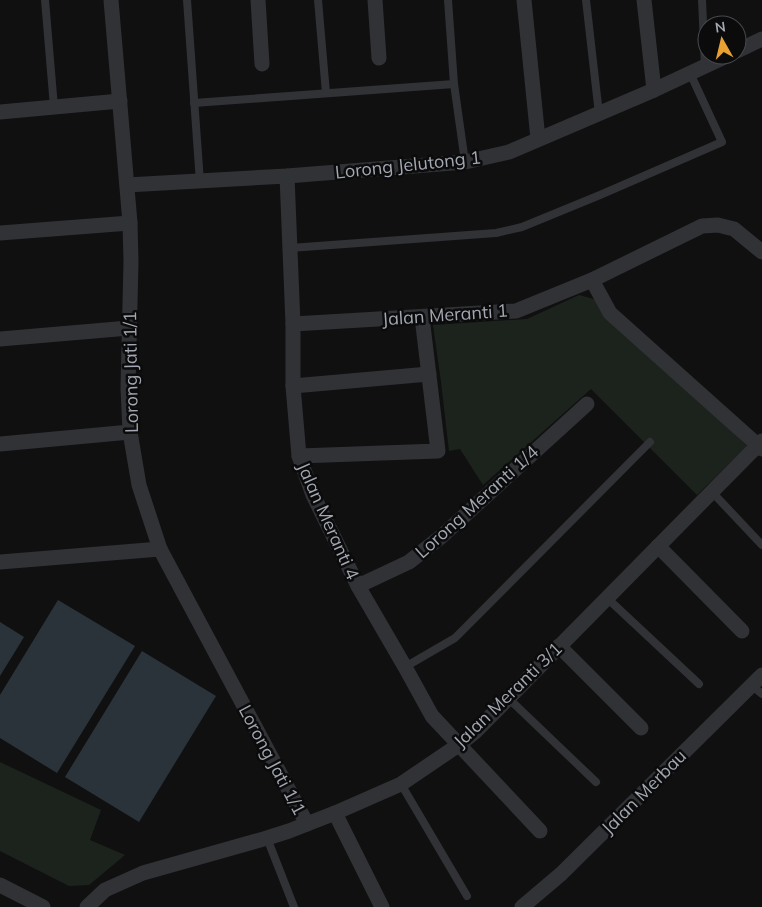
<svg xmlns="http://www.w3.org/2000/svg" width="762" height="907" font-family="Mulish,sans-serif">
<rect width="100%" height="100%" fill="#101011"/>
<g fill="#1c231d">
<polygon points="579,295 594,299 747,446 697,495 591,389 483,485 460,449 449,451 441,382 433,325 527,319"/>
<polygon points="0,762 101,810 90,840 125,855 89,885 69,886 0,851"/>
</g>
<g fill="#2a3339">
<polygon points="58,600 135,646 57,773 0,738 0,695"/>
<polygon points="0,622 24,637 0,676"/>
<polygon points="142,651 216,696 139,822 65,777"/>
</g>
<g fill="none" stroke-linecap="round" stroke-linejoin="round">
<g stroke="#313236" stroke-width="8">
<polyline points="45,0 54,107"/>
<polyline points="187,0 200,182"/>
<polyline points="318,0 326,93"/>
<polyline points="448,0 454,84 465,162"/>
<polyline points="586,0 599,114"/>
<polyline points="702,0 705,67"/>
<polyline points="194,103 454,84"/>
<polyline points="290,248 496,233 522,227 600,195 722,142 690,73"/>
<polyline points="712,492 762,545"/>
<polyline points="607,598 699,684"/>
<polyline points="405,667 455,638 650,442"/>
<polyline points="751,685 762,694"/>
<polyline points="508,698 596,782"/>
<polyline points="401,784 467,896"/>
<polyline points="267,838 294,907"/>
</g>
<g stroke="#313236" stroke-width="15">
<polyline points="111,0 130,223 131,261 128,388 130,432 139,485 160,549 307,824"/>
<polyline points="258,0 262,64"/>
<polyline points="375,0 379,58"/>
<polyline points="524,0 538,139"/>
<polyline points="644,0 654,90"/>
<polyline points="737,51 762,39"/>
<polyline points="0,112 120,101"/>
<polyline points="287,176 293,324 293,386 299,456 313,495 358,586 405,667 432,716 540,831"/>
<polyline points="127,185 287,176 465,162 509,152 654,90 729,55"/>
<polyline points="0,233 130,223"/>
<polyline points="592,280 610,313 762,449"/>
<polyline points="293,324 516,311 592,280 702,226 718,225 734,229 762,252"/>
<polyline points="0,339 129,328"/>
<polyline points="293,386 429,374"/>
<polyline points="0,444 130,432"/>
<polyline points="299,456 438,451 422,317"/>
<polyline points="658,546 742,631"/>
<polyline points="0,562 160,549"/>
<polyline points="358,586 409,562 442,536 587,404"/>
<polyline points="559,646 641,728"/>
<polyline points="335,813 382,907"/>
<polyline points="0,885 43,907"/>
<polyline points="87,907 105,890 143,873 267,838 289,831 335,813 401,784 460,744 475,732 762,441"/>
<polyline points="522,907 561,874 762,675"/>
</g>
</g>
<g text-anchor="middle" stroke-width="5" stroke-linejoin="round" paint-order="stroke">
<g font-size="18" fill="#a2a7b1" stroke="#0b0b0c">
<text transform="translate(408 165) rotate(-6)" y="6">Lorong Jelutong 1</text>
<text transform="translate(445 315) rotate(-4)" y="6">Jalan Meranti 1</text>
<text transform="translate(131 372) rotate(-91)" y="6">Lorong Jati 1/1</text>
<text transform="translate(477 502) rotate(-42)" y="6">Lorong Meranti 1/4</text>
<text transform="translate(328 521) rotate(66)" y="6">Jalan Meranti 4</text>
<text transform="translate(508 695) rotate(-44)" y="6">Jalan Meranti 3/1</text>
<text transform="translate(272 760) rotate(62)" y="6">Lorong Jati 1/1</text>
<text transform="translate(644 792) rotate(-45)" y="6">Jalan Merbau</text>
</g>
</g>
<g transform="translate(722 40) rotate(352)"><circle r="24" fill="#0b0b0c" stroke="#47494e"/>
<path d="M0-4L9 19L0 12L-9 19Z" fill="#e6a132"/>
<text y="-8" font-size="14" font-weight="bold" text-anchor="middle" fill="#a2a7b1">N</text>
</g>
</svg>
